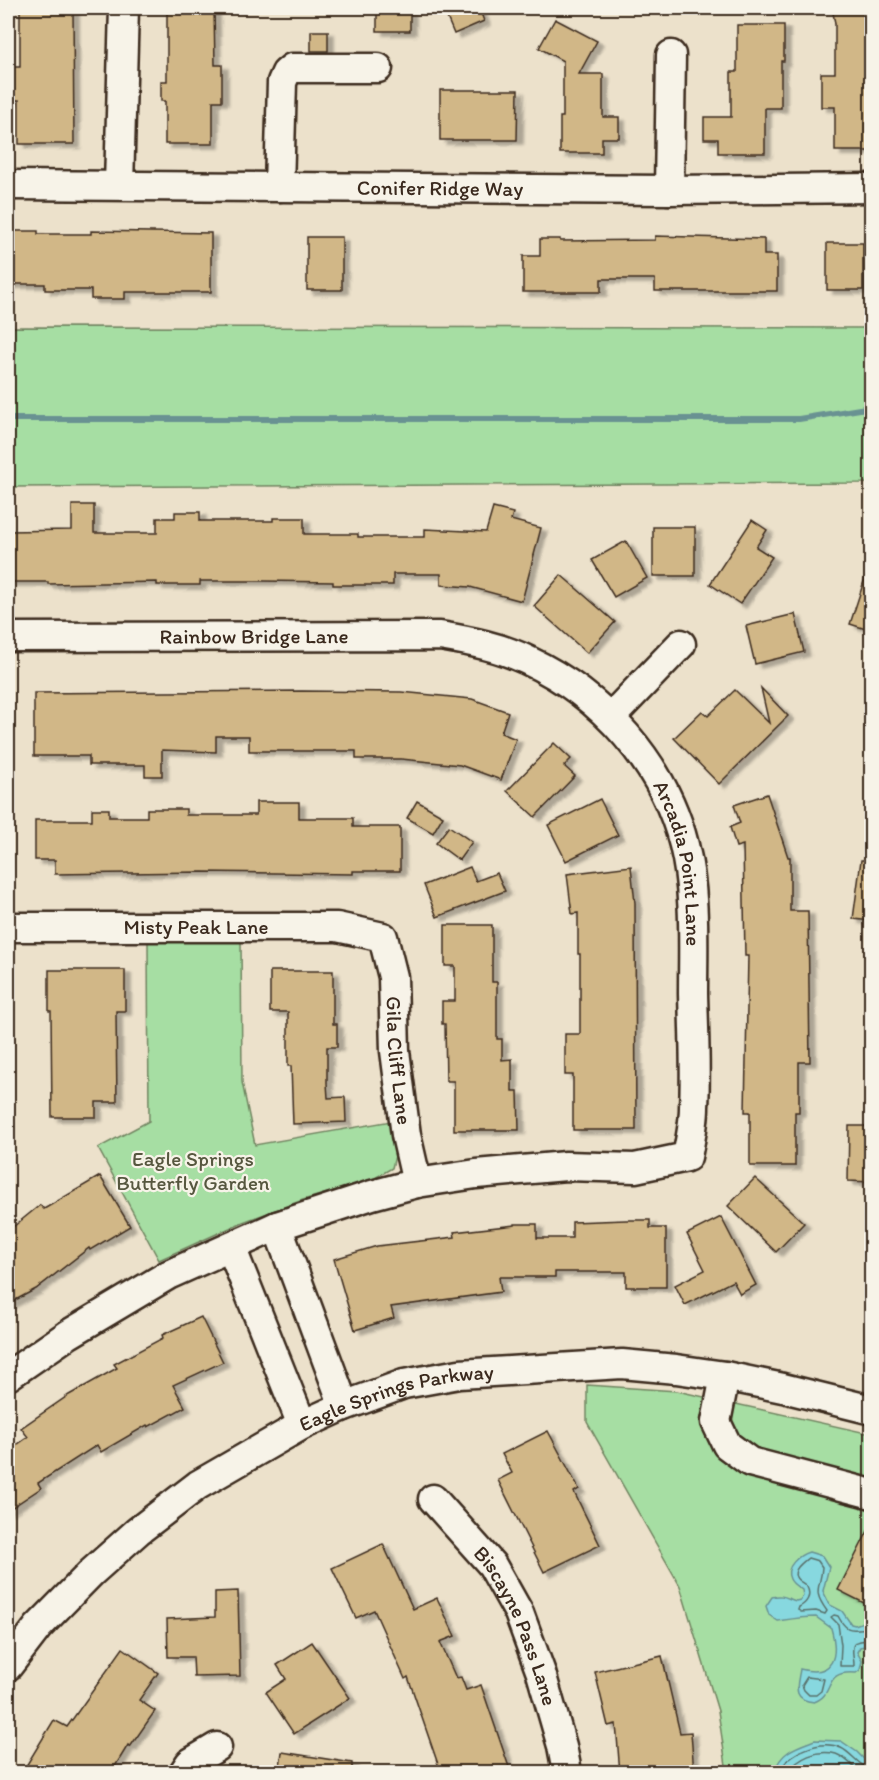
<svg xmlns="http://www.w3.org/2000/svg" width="879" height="1780" font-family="Itim,sans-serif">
<defs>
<filter id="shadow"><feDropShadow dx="6" dy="4" stdDeviation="1.5" flood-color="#0004"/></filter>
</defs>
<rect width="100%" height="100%" fill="#ece1cb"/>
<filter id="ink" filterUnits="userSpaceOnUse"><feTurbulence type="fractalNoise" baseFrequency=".0167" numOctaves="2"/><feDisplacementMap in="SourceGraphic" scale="12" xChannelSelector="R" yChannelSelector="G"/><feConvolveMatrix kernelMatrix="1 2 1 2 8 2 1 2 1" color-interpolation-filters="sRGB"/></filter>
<g filter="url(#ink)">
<g fill="#a6dea3" stroke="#708460" stroke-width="1.5">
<polygon points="8,327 871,328 871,483 8,487"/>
<polygon points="241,939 242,1082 255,1145 391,1121 396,1152 392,1168 370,1181 303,1200 243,1222 159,1260 98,1148 149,1121 148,940"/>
<polygon points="587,1385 677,1391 871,1434 871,1772 727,1772 718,1711 680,1586 587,1422"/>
</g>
<g fill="#87d8df" stroke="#699292" stroke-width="1.5">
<path d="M809,1552l13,4 7,11 -6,24 7,14 12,6 9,13 4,1 11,-4 6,3 -1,21 -11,2 -3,5 5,9 -2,9 -4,3c-35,-3 -19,21 -42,29 -24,-2 -16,-18 -14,-33 34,9 39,-13 31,-41l-15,-11c-14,0 -25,2 -38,4l-9,-6 -3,-9 6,-9c11,-3 14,1 24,4l4,-1 3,-4 -1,-6c-4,-3 -10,-6 -12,-11 -6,-12 9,-24 19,-27z"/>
<path d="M815,1740l26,1 16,11 14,14v6h-97c7,-21 22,-25 41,-32z"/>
</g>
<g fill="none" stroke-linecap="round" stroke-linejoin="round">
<g stroke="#59706b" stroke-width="1.5">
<path d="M808,1558l10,3 4,6c-1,22 -11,22 5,44l-2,3 -9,-3 -15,1 -3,-2 1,-3c7,-3 13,-11 8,-20 -2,-4 -9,-5 -11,-10 -4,-7 7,-15 12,-19z"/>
<path d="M872,1629c-18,-3 -23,8 -34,-13l-4,-1 -3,2 7,7 3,21 -1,21h14c0,-17 -9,-26 18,-26"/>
<polygon points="807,1677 824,1679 821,1691 816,1695 809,1695 804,1690 802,1685"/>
<path d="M780,1772c7,-20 41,-33 61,-24 11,5 19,20 31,21"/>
<path d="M788,1772c10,-14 29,-23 48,-18 9,3 17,12 23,18"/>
</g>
<polyline stroke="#699292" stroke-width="6" points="8,419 799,419 872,407"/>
</g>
<g fill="#d1b787" stroke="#3b2a1e" stroke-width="1.5" filter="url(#shadow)">
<polygon points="20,8 73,8 74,144 19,144 19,100 8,100 8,67 20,67"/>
<polygon points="167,8 214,8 215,65 222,65 222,101 213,101 213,144 165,144 165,101 161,101 161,81 167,81"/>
<rect x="377" y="8" width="33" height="23"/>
<polygon points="443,8 479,8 484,21 454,34"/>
<polygon points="832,8 872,8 872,151 835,151 835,107 821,107 821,73 835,73 835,23"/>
<polygon points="555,19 597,41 579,74 603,74 603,117 619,117 619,138 602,138 602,153 560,153 560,117 563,117 563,61 539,48"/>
<polygon points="737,25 784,25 784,61 781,61 781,108 765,108 765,153 718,153 718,139 704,139 704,117 731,117 731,72 737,72"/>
<rect x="311" y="31" width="17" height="20"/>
<polygon points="440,90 518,90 517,140 440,140"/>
<polygon points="15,231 38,231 38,234 91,234 91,231 211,233 211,292 125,292 125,299 91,299 91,290 45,290 45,284 8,284 8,246 15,246"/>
<polygon points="655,236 764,239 764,255 777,255 777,291 655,291 655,279 601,279 601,292 523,292 523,256 540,256 540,239 560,239 560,241 655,240"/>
<rect x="307" y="237" width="35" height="53"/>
<rect x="827" y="243" width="36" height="47"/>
<polygon points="72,505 94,505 94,533 157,533 157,518 175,518 175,512 200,512 200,521 273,521 273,518 304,518 304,534 358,534 358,537 425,537 425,529 486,532 493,508 513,513 511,520 541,528 522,601 470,587 441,585 441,574 393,574 393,585 333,585 333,582 263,581 200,581 200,585 157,585 157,582 48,584 48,582 8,582 8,531 72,530"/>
<polygon points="752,520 767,530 756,547 772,557 740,604 710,584"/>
<rect x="653" y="527" width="42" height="49"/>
<polygon points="626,541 647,578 614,597 592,560"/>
<polygon points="868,569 872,569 872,631 850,624"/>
<polygon points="561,575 615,622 587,653 534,606"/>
<polygon points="795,614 804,652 755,664 746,626"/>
<polygon points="761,688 788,716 719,784 674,738 702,711 708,716 735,690 769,723"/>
<polygon points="302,691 401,692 472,699 508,712 501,733 516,739 501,780 460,765 401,759 356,759 356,751 249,751 249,736 216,736 216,752 162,750 162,776 145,776 145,765 89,765 89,756 34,756 34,693"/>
<polygon points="554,743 571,759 564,766 575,776 535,817 507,791"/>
<polygon points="767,794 788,857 790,857 790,911 808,911 810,1062 799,1062 799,1112 795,1112 795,1166 750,1166 750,1112 745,1112 748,956 745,956 743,845 736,847 730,827 740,823 734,805"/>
<polygon points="600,799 618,835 566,861 548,825"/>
<polygon points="417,801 443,816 433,833 407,818"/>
<polygon points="256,802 299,802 299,818 353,818 353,827 400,827 400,871 353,871 353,874 202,872 55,874 55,860 35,860 35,820 92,820 92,809 109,809 109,817 147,817 147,809 186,809 186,815 256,815"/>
<polygon points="449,826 472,842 459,860 436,843"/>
<polygon points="861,860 872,860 872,921 853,919"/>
<polygon points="631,866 635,903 636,1130 573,1130 573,1075 565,1075 565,1034 580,1034 580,954 578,954 578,913 572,914 567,874"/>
<polygon points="470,867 476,881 497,873 505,891 437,917 424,885"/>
<polygon points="445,925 492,925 492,982 497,982 497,1039 502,1039 502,1060 512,1059 512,1091 518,1091 519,1130 454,1130 454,1081 446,1081 445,1024 442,1024 442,1001 455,1001 455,966 445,966"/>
<polygon points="49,970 125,970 125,1011 116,1011 117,1102 96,1102 96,1117 52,1117 51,1011 49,1011"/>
<polygon points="270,971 333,971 333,1024 337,1024 337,1047 327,1047 327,1083 328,1098 345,1097 346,1122 293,1124 291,1066 288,1066 288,1012 270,1012"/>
<polygon points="849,1126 872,1126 872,1182 848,1181"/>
<polygon points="100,1176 130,1226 90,1250 89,1248 36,1289 8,1304 8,1231 40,1205 44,1209"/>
<polygon points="755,1178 804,1223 776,1252 728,1206"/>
<polygon points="721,1217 756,1285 740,1294 733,1281 685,1305 675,1285 705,1270 687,1234"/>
<polygon points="626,1220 650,1220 650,1228 666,1228 666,1287 626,1287 626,1272 555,1272 555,1277 499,1277 501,1292 391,1307 394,1318 355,1330 334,1259 377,1246 455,1237 454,1232 515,1225 515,1224 537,1224 537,1238 572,1238 572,1222"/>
<polygon points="201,1317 223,1362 173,1385 185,1407 148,1427 147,1425 101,1452 97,1445 38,1483 41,1488 8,1510 8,1451 28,1437 21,1428 69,1395 117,1368 114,1364 163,1338 162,1335"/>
<polygon points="548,1431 579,1489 574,1492 600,1545 544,1572 498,1480 512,1473 502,1454"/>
<polygon points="872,1523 872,1607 838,1590"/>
<polygon points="383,1544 413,1609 437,1598 455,1636 440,1642 456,1678 461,1677 466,1690 481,1685 511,1773 441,1773 408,1677 405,1679 374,1610 356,1618 332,1568"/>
<polygon points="238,1591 240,1676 194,1677 193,1657 168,1657 167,1619 215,1617 215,1592"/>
<polygon points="312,1642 350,1698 294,1734 266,1692 286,1679 277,1665"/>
<polygon points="123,1648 158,1673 139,1700 155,1711 130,1747 128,1745 111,1773 36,1773 26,1766 54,1720 67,1727"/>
<polygon points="662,1656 680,1733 691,1732 694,1773 620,1773 616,1724 608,1726 595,1672"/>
<polygon points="282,1752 352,1763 352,1773 279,1773"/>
</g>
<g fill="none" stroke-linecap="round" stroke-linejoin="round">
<defs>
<g id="minor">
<path id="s1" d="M8,185l661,5 203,-2"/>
<polyline points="119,185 124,8"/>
<polyline points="279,187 282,82 286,73 292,68 378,68"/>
<polyline points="669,190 671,55"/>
<path id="s2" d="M8,637l432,-1c30,5 60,11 87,24 75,35 137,104 157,185 12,48 9,99 9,149 1,38 3,76 1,113 0,17 -4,34 -7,50l-52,11 -69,-2 -90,8 -59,9 -45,12 -95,31 -109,49 -99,59 -61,42"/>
<polyline points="611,717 681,644"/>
<path id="s3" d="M8,927h329l46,10 10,40 2,74 11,84 11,48"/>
<polyline points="277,1226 344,1406"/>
<polyline points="231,1247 302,1425"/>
<polyline points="725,1376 716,1422 727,1445 750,1462 872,1494"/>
<path id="s4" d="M433,1499l59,66 27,48 22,60 21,73 5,26"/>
<path id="s5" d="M8,1666l30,-39 54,-55 46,-41 60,-46 104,-60 42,-19 60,-22 55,-10 163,-10 54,5 49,7 58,12 89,22"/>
<polyline points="184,1772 190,1763 217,1747"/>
</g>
</defs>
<use href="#minor" stroke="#3b2a1e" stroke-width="33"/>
<use href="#minor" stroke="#f7f3e8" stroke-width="28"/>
</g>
</g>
<g text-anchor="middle" stroke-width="4.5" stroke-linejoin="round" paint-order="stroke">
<g font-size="21" fill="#3b2a1e" stroke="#f7f3e8">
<text dy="7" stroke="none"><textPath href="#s1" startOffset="432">Conifer Ridge Way</textPath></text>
<text dy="7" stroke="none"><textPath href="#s2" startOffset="246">Rainbow Bridge Lane</textPath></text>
<text dy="7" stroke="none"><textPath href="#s2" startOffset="790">Arcadia Point Lane</textPath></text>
<text dy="7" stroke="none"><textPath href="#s3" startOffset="188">Misty Peak Lane</textPath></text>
<text dy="7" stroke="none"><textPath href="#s3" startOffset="501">Gila Cliff Lane</textPath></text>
<text dy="7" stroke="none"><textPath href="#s5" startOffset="483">Eagle Springs Parkway</textPath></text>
<text dy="7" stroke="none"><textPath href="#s4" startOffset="154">Biscayne Pass Lane</textPath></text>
</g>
<g font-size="21" fill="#56573f" stroke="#f7f3e8">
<text x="193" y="1166">Eagle Springs<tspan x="193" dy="24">Butterfly Garden</tspan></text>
</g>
</g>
<rect width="879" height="1780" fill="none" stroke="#f7f3e8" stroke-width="30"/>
<rect x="15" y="15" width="849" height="1750" fill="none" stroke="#3b2a1e" stroke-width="2" filter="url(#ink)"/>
</svg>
